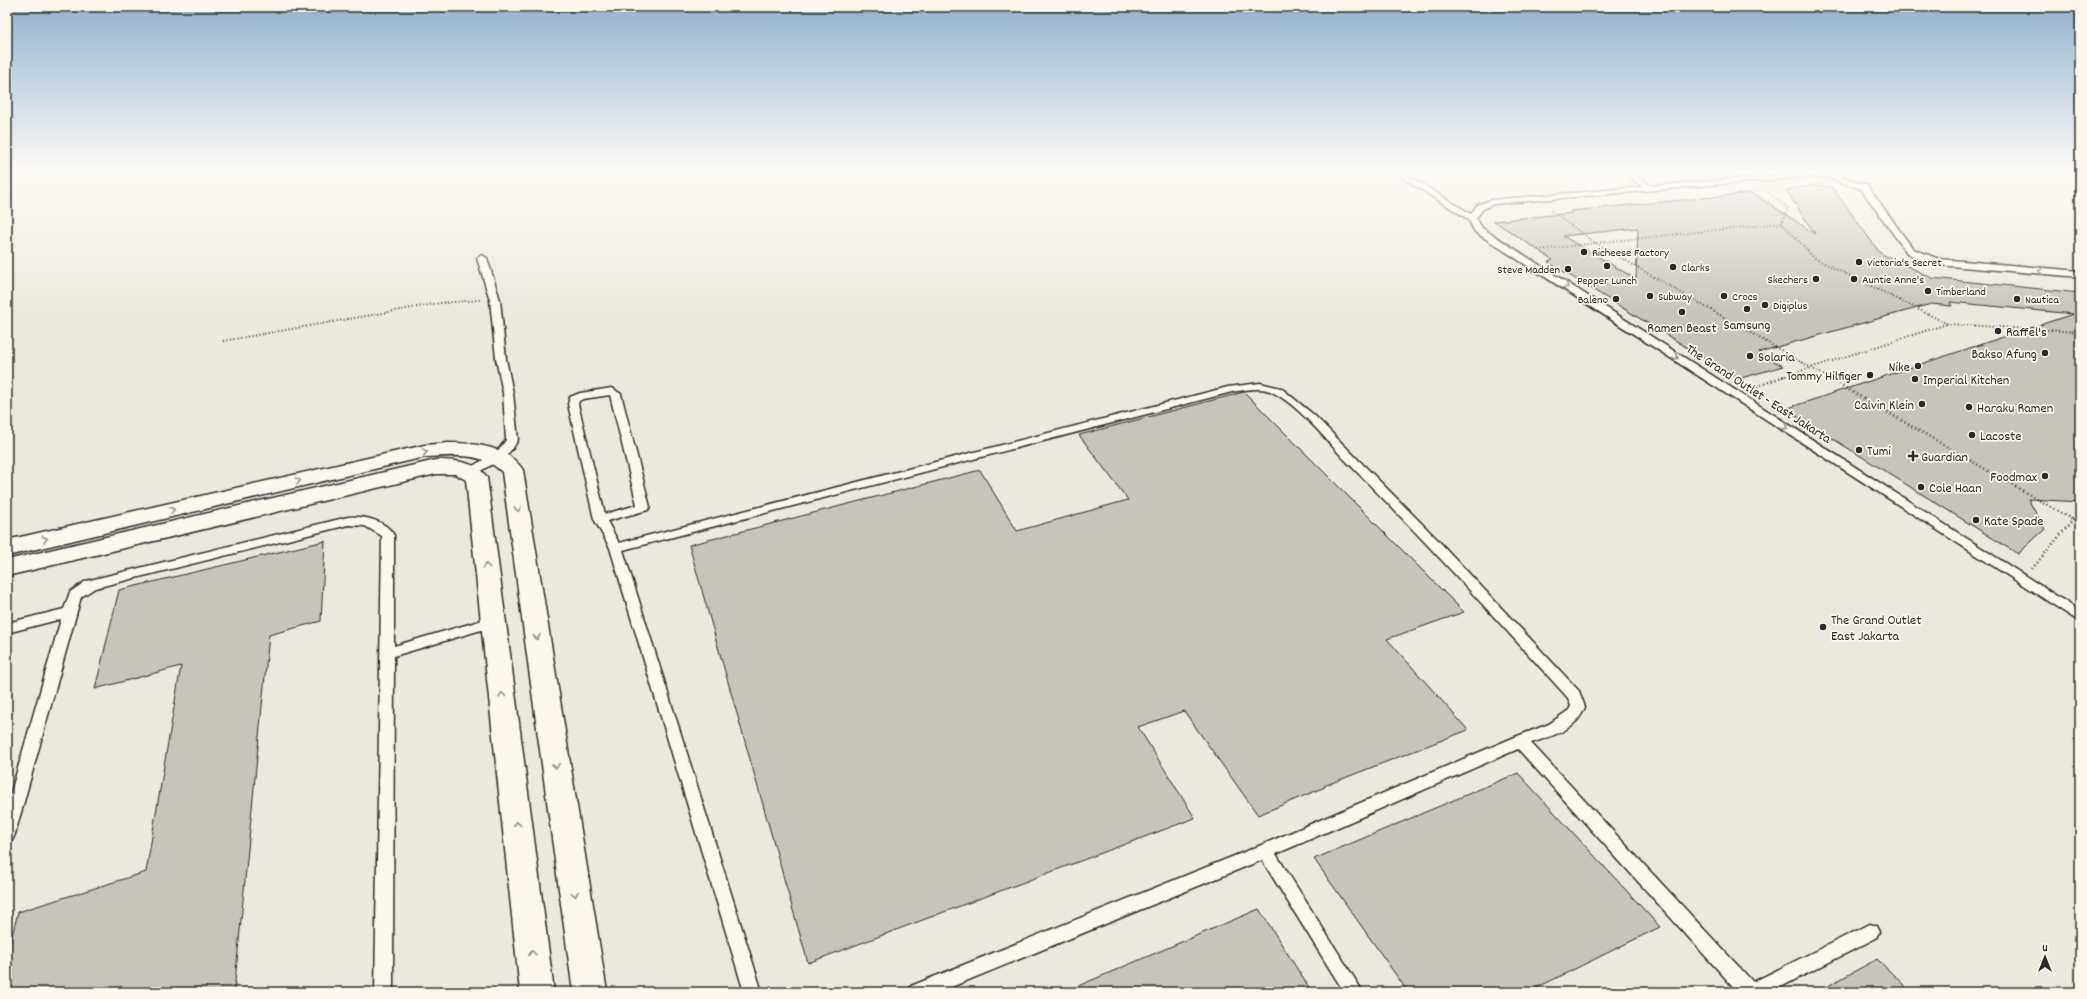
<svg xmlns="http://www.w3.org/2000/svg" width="2087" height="999" font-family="Dekko,sans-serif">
<rect width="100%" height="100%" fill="#fbf7ec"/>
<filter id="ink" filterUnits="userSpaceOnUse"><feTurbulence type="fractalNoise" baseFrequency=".025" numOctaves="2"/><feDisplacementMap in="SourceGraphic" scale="8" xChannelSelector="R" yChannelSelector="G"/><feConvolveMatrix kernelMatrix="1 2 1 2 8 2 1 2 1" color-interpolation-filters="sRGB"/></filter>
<g filter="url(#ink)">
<rect fill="#ebe8de" x="7" y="173" width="2073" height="819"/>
<g fill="#c7c4bc" stroke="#2b2b2b" fill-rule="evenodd">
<path d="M1816,185l16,2 48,66 52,25 148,15v209l-52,-3 17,30 -27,25 -233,-145 288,-95 -123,-12 2,4 -21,-2 -172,48 24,14 -45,13 -190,-117 5,-2 -59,-39 78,-8 -2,-2 183,-18 62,41 -29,-44zM1638,228l-2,51 -73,-43z"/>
<polygon points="1244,392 1464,612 1387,639 1468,730 1324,786 1325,787 1258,815 1184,711 1138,727 1195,818 808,963 689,545 980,470 1017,531 1128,500 1079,435"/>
<polygon points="325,541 321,621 269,635 234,992 7,992 7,956 18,912 146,872 181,666 95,689 119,590"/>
<polygon points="1518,773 1660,927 1528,992 1408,992 1314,859"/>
<polygon points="1259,909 1312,992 1064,992"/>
<polygon points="1877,959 1911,992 1817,992"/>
</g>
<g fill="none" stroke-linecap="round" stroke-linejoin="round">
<defs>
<g id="service">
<polygon points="1395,173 1404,173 1471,214 1477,205 1491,200 1642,187 1625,173 1634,173 1651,186 1803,173 1828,173 1867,185 1913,249 1939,259 2080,271 2080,277 1938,265 1918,259 1907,253 1861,189 1826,177 1806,177 1493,204 1483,209 1476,218 1482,228 2080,611 2080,622 1475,232 1468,219"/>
<polygon points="482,255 487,258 500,300 506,359 513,393 518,440 513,448 504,458 471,476 467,475 465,472 467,469 496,453 506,440 503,393 496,359 490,300 477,258"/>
<path d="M1260,383l21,5 34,28 121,122 143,153 6,16c-8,23 -33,29 -54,36l222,239 117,-58 6,2 3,6 -3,6 -105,54h-33l-220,-243 -242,105 87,138h-19l-82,-132 -323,132h-31l3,-6 348,-140 256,-109 34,-13 20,-14 2,-4 -3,-8c-71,-78 -142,-157 -217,-232 -23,-23 -49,-58 -77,-73 -12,-7 -28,-3 -42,-1l-609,158 139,442h-18l-134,-444 -16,-29 -26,-115 2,-7 10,-4 32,-5 9,6 29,113 -2,3 -41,11 12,22 609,-156zM610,395l27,110 -32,9 -27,-110 1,-3 4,-2z"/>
<path d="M348,517c16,-1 37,3 46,18v111l99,-29 5,2 2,3 -2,3 -104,31 -1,336h-18l7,-456 -17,-10 -17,-1 -253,63 -14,9 -66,237 -2,5 -6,2v-35l54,-187 -54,14v-10l57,-14 6,-17 16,-11z"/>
</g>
<g id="minor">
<path d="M448,443c27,0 59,3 75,27l84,522h-34l-71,-520c-21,-21 -50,-16 -77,-15l-418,99v-16l418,-95z"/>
<path d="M436,460c17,0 40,1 51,17l67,515h-34l-54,-512 -11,-6h-19l-429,102v-16z"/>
</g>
</defs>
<use href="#service" stroke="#2b2b2b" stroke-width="3"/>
<use href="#minor" stroke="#2b2b2b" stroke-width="3"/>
<g stroke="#2b2b2b" stroke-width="2" stroke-dasharray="1 2.5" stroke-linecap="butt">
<polyline points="1536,173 1549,184"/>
<polyline points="1768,192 1788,208 1782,223"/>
<polyline points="1551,211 1595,243"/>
<polyline points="1538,250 1595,243"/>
<polyline points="223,341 440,303 480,300"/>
<polyline points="1782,377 1947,324"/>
<polyline points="1827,377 1595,243 1782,223 1814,258 1948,324 2080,332"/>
</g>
<g stroke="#2b2b2b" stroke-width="2.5" stroke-dasharray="1 3" stroke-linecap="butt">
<polyline points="1825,376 2080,524"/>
<polyline points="1753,388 1784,376"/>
<polyline points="2032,569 2080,511"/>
</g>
<use href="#service" fill="#fbf7ec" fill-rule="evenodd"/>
<use href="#minor" fill="#fbf7ec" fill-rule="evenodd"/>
</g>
<defs><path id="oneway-chevron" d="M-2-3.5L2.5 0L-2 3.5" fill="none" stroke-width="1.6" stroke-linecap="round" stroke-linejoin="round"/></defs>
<g stroke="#93918c">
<use href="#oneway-chevron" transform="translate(2041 271) rotate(-175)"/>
<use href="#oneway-chevron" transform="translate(1566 286) rotate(33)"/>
<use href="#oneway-chevron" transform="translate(1676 357) rotate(33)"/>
<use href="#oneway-chevron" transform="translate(1785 427) rotate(33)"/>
<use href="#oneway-chevron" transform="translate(425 452) rotate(-9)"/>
<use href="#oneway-chevron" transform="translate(298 481) rotate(-13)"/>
<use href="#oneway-chevron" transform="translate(518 509) rotate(81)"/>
<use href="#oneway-chevron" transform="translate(172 510) rotate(-13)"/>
<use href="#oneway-chevron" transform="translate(45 539) rotate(-13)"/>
<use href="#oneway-chevron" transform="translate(486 566) rotate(-97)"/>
<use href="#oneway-chevron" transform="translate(537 637) rotate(81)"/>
<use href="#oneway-chevron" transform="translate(502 695) rotate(-97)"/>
<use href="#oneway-chevron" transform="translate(556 766) rotate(81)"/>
<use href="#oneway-chevron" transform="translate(517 824) rotate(-97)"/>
<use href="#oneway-chevron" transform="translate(575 894) rotate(81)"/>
<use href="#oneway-chevron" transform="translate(532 953) rotate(-97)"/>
</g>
</g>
<linearGradient id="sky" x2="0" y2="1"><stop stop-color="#92b2ce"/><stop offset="0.55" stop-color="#fdfbf6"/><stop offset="1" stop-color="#fdfbf6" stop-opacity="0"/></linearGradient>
<rect width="2087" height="313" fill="url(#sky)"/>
<g fill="#2b2b2b" stroke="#fbf7ec" stroke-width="1.5">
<circle cx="1584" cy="252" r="4"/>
<circle cx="1859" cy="262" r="4"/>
<circle cx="1607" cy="266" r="4"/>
<circle cx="1673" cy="267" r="4"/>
<circle cx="1568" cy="269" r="4"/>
<circle cx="1816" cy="279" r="4"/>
<circle cx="1854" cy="279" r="4"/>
<circle cx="1928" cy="291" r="4"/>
<circle cx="1650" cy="296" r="4"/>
<circle cx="1724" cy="296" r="4"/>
<circle cx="1616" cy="299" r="4"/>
<circle cx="2017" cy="299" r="4"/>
<circle cx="1765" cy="305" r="4"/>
<circle cx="1747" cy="309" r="4"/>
<circle cx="1682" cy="312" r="4"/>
<circle cx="1998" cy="331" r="4"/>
<circle cx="2045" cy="353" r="4"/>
<circle cx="1750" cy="356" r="4"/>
<circle cx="1918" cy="366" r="4"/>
<circle cx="1870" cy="375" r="4"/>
<circle cx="1915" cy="379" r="4"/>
<circle cx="1922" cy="404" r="4"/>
<circle cx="1969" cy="407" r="4"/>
<circle cx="1972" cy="435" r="4"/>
<circle cx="1859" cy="450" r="4"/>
<path d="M1911 450h4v4h4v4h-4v4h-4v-4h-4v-4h4z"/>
<circle cx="2045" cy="476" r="4"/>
<circle cx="1921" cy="487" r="4"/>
<circle cx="1976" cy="520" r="4"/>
<circle cx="1823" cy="627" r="4"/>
</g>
<g text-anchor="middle" stroke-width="3.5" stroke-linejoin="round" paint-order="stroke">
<g font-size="12" fill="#2b2b2b" stroke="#fbf7ec" text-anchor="start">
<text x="1592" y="256">Richeese Factory</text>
<text x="1867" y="266">Victoria's Secret</text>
<text x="1681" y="271">Clarks</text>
<text x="1560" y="273" text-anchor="end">Steve Madden</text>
<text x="1808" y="283" text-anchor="end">Skechers</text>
<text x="1862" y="283">Auntie Anne's</text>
<text x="1607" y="284" text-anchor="middle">Pepper Lunch</text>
<text x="1936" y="295">Timberland</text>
<text x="1658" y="300">Subway</text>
<text x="1732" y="300">Crocs</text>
<text x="1608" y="303" text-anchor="end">Baleno</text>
<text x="2025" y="303">Nautica</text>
<text x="1773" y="309">Digiplus</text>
</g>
<g font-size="14" fill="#2b2b2b" stroke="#fbf7ec" text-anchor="start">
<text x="1747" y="329" text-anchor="middle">Samsung</text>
<text x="1682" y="332" text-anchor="middle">Ramen Beast</text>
<text x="2006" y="336">Raffel's</text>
<text x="2037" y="358" text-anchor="end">Bakso Afung</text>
<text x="1758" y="361">Solaria</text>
<text x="1910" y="371" text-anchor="end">Nike</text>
<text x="1862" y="380" text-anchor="end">Tommy Hilfiger</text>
<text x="1923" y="384">Imperial Kitchen</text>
<text x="1914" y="409" text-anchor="end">Calvin Klein</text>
<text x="1977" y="412">Haraku Ramen</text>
<text x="1980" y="440">Lacoste</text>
<text x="1867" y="455">Tumi</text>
<text x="1921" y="461">Guardian</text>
<text x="2037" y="481" text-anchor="end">Foodmax</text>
<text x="1929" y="492">Cole Haan</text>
<text x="1984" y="525">Kate Spade</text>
<text x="1831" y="624">The Grand Outlet<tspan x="1831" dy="16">East Jakarta</tspan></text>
</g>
<g font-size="14" fill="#2b2b2b" stroke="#fbf7ec">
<text transform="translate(1759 393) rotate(33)" y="5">The Grand Outlet - East Jakarta</text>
</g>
</g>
<rect width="2087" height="999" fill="none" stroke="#fbf7ec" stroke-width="24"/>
<rect x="12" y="12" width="2063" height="975" fill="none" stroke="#2b2b2b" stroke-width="1.5" filter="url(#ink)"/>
<g transform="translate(2045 957)" stroke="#fbf7ec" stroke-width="3" paint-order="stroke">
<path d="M0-3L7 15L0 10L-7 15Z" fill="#2b2b2b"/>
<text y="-6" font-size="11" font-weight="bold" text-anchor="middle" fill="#2b2b2b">U</text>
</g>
</svg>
